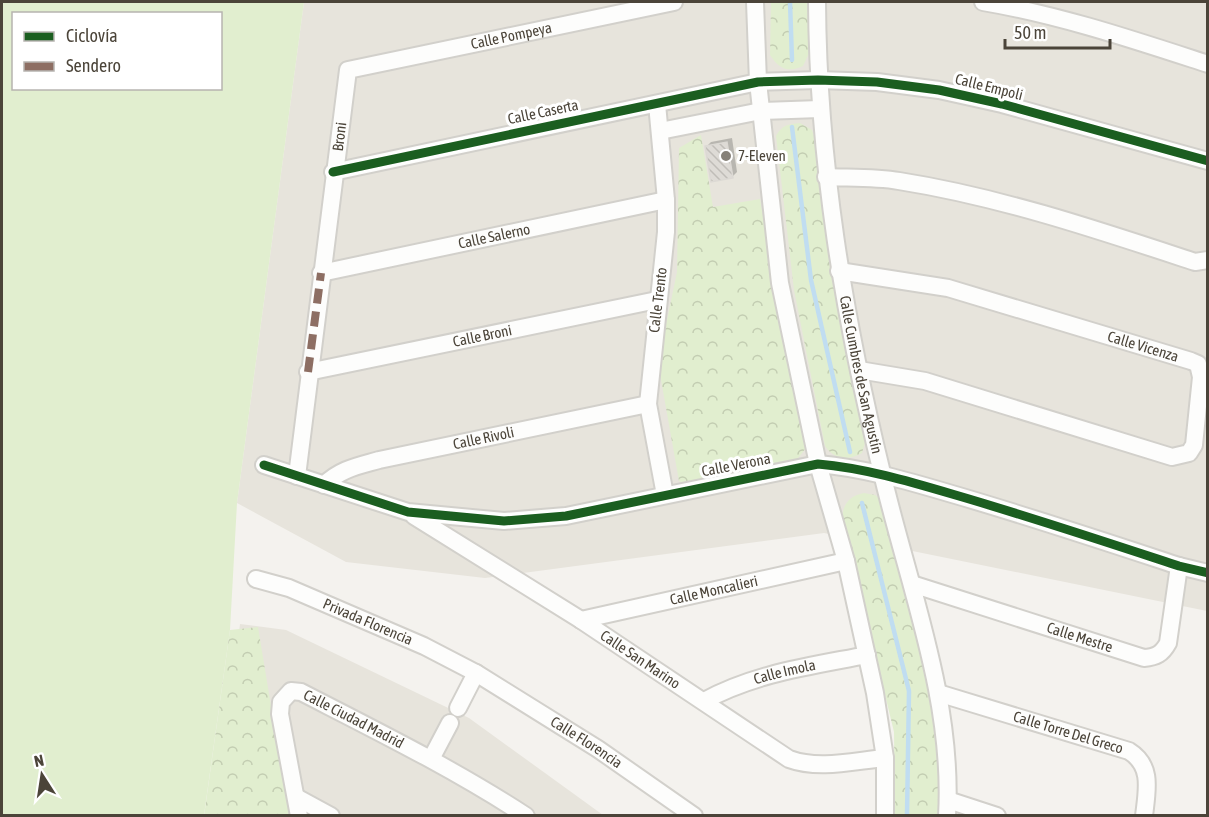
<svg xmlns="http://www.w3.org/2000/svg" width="1209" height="817" font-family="'Asap Condensed',sans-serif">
<defs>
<pattern id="forest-crowns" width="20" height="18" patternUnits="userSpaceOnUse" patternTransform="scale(1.5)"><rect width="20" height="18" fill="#e1eecf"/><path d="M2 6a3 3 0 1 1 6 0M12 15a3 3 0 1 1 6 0" fill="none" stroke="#c3cdb2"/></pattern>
<pattern id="building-back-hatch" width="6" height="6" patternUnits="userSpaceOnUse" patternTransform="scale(1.5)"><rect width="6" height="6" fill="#dedbd6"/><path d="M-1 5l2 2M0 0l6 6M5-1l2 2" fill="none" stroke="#c0bdb8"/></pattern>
</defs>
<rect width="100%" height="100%" fill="#f4f2ee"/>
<g fill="#e7e4dc">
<polygon points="304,2 1207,2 1207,611 824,533 485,578 346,562 237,503"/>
<polygon points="240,624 286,630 469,718 603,815 216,816"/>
</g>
<path fill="#e1eecf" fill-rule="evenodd" d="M2,2h302l-67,501 -7,127 -26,185h-202zM14,14h206v74h-206z"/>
<g fill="url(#forest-crowns)">
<path d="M771,2h40v47l-8,17c-15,7 -24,3 -33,-11z"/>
<path d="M800,123l12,7 2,6c10,103 30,200 53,300l-5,17c-15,8 -27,7 -37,-7l-31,-156 -18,-154c6,-11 12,-12 24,-13z"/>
<polygon points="701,135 713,207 760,199 786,349 806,448 795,462 688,486 679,481 658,363 677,272 679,148"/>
<path d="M864,493l11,2 8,6c24,99 63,211 55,314h-43l-1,-83 -52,-215c2,-15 8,-21 22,-24z"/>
<polygon points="258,627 289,815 204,816 230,630"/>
</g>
<polygon fill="#0003" points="732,138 737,172 732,177 707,146 711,142"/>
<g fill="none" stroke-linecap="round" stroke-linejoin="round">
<g stroke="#c0ddf1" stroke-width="4.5">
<polyline points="790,2 792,60"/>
<polyline points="792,127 811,280 850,452"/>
<polyline points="862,503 909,691 907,816"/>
</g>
</g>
<polygon fill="url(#building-back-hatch)" stroke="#dcd9d4" stroke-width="1.5" points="727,142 733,178 711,182 705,146"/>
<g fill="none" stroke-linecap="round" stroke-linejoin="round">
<defs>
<g id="minor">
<polyline points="755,2 758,82 780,283 818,464 846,561 875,693 885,758 885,816"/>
<path id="s1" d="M817,2c1,160 27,316 65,471 26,112 72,226 65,343"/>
<path d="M983,2c77,13 151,38 225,62"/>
<polyline points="657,104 666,200 666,232 648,404 665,495"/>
<polyline points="660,131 761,111 820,109"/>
<polyline points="333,172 758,82 818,80 877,82 939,90 1002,104 1208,161"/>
<path d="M826,177c24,1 50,0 73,4 101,16 199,49 296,81l13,-2"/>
<path id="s2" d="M839,271l109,17 243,73 7,3 3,13 -7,68 -5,8 -17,4 -247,-76 -66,-11"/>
<path id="s3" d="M321,273l345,-73"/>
<path id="s4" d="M308,372l349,-72"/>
<path d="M264,465l144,47 96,9 62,-5 252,-52c46,4 90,17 134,30 76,22 151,47 227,72l29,7"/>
<path id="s5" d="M297,476l51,-406 326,-68"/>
<path id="s6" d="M324,485c16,-16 34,-19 55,-25l269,-56"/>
<path id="s7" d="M414,516l167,104 208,139c30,11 64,2 96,-1"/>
<path id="s8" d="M256,579l33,9 135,58 52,27 122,76 96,67"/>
<path id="s9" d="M912,584l232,74c12,-1 18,-4 24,-15l11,-77"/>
<path id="s10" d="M581,620l265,-59"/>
<path id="s11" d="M938,693l191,58c24,15 18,39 15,65"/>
<path id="s12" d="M704,701c51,-28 107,-35 163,-46"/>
<polyline points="458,708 476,673"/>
<polyline points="431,759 450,723"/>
<polyline points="296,797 331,816"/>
<polyline points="948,800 997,816"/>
<path id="s13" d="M299,816l-19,-102 1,-12 10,-11 10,1c76,39 153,77 225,124"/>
</g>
</defs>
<use href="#minor" stroke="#d2d0cb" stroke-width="20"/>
<use href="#minor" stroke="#fdfdfc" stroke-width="16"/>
<polyline stroke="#8d6e63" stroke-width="8" stroke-dasharray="15 8" stroke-linecap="butt" points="308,372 321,273"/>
<defs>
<g id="cycleway">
<polyline points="333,172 758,82 818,80 877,82 939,90 1002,104 1208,161"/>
<path d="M264,465l144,47 96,9 62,-5 252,-52c46,4 90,17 134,30 76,22 151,47 227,72l29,7"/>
</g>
</defs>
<use href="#cycleway" stroke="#fff" stroke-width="13"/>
<use href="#cycleway" stroke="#1b5e20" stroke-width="9"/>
</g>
<circle fill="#868178" stroke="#fff" stroke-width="2" cx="726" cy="156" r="6"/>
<g text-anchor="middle" stroke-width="6" stroke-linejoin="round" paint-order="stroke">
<g font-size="15" fill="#4b4439" stroke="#fff">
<text dy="5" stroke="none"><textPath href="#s5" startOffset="576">Calle Pompeya</textPath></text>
<text transform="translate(989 87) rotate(14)" y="5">Calle Empoli</text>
<text transform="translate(543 112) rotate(-12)" y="5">Calle Caserta</text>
<text dy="5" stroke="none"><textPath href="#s5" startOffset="342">Broni</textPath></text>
<text dy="5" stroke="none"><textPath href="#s3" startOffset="177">Calle Salerno</textPath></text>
<text transform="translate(658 300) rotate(-83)" y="5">Calle Trento</text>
<text dy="5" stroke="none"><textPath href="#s4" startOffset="178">Calle Broni</textPath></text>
<text dy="5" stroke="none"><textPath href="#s2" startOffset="314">Calle Vicenza</textPath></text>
<text dy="5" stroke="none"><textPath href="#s1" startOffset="376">Calle Cumbres de San Agustín</textPath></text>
<text dy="5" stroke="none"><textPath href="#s6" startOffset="168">Calle Rivoli</textPath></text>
<text transform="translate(736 465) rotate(-11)" y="5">Calle Verona</text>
<text dy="5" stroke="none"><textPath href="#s10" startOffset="136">Calle Moncalieri</textPath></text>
<text dy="5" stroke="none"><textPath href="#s8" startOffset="120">Privada Florencia</textPath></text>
<text dy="5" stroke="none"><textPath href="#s9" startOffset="176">Calle Mestre</textPath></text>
<text dy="5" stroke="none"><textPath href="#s7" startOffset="268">Calle San Marino</textPath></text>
<text dy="5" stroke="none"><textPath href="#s12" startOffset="86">Calle Imola</textPath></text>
<text dy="5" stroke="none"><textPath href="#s13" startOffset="200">Calle Ciudad Madrid</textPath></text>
<text dy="5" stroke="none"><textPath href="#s11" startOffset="136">Calle Torre Del Greco</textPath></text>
<text dy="5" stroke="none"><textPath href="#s8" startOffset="370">Calle Florencia</textPath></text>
</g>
<g font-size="15" fill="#4b4439" stroke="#fff" text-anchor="start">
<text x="738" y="161">7-Eleven</text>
</g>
</g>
<rect width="1209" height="817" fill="none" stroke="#4b4439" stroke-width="6"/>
<rect x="12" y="12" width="210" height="78" fill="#ffffff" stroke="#b7b4b0" stroke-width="1.5"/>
<rect x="24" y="32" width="30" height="9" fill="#1b5e20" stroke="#b7b4b0" stroke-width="1.5"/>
<text x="66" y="42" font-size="18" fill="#4b4439">Ciclovía</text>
<rect x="24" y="62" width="30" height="9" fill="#8d6e63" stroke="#b7b4b0" stroke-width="1.5"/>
<text x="66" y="72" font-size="18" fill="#4b4439">Sendero</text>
<g transform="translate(42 775) rotate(348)" stroke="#ffffff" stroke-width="4.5" paint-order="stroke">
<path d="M0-4.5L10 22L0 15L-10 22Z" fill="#4b4439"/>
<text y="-9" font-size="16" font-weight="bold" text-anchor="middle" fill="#4b4439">N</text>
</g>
<path d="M1005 39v9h105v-9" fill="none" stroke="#4b4439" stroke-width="3"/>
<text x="1014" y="39" font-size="18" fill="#4b4439" stroke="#ffffff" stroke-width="4.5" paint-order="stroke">50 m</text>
</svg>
